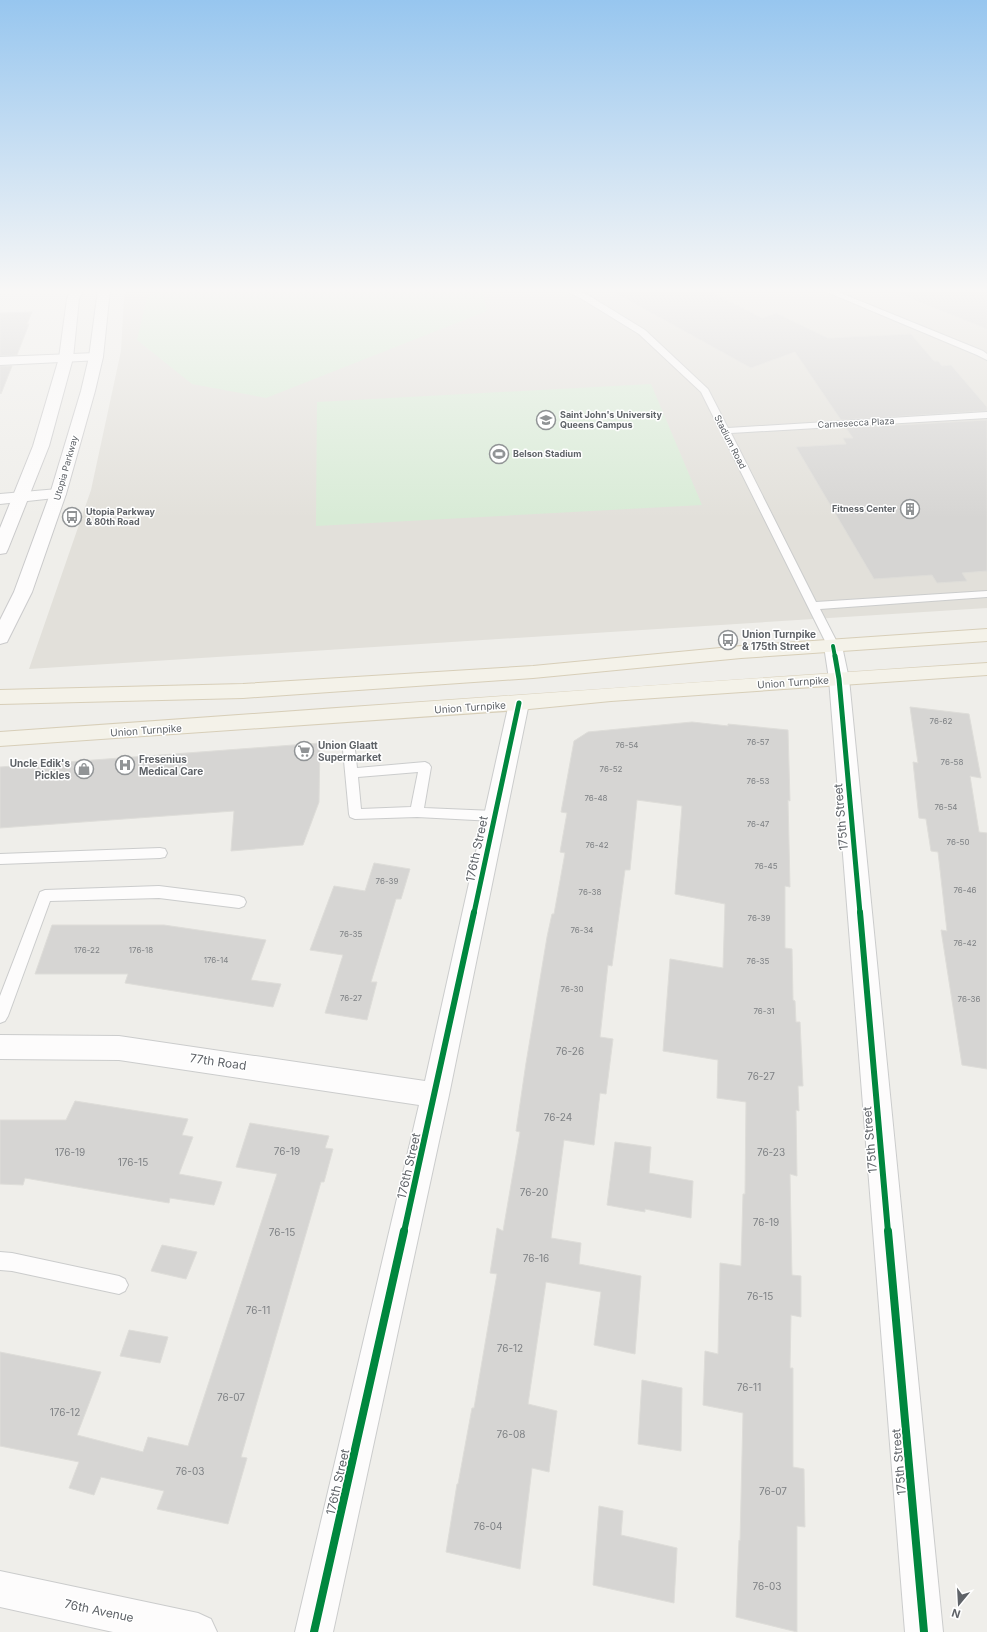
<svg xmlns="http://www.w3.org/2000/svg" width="987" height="1632" font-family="Inter,sans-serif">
<rect width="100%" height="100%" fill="#efeeea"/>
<polygon fill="#e2e0da" points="127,290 987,290 987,608 29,669 91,490 121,351 124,297"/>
<g fill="#d8ebd6">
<polygon points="159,290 482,290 487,311 266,398 192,384 137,340 147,298"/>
<polygon points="651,384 702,505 316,526 317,402"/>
</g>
<g fill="#d6d5d3" stroke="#deddd9">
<polygon points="610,290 708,290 762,318 776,313 828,338 911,334 934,361 938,361 942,366 951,365 987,407 987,411 841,420 795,352 751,368"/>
<polygon points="894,290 987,290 987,329 894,292"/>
<polygon points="32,312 27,324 29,324 17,355 0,356 0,313"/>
<polygon points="0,366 12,366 1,394 0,393"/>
<polygon points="987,420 987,571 962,573 967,581 937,583 932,575 874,579 796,447 846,444 843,438 853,438 846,428"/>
<polygon points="910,707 969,714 981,778 970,776 979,832 987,833 987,1069 962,1065 941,930 947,931 938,852 931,851 926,819 919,818 913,762 918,763"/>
<polygon points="692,722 728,726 728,724 788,730 790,801 788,800 790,887 785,886 785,948 792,949 793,1000 795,1001 796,1022 800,1022 803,1086 798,1086 799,1111 796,1110 797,1176 790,1174 792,1275 801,1276 801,1317 791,1315 790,1368 793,1368 793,1467 804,1469 805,1527 797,1526 797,1632 736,1617 739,1540 740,1541 743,1413 703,1405 705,1351 718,1354 720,1263 741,1266 743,1194 745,1194 746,1102 717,1098 718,1060 663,1051 670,959 723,968 725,904 675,894 682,806 637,800 630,870 625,870 612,966 608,965 600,1037 613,1039 606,1094 600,1093 594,1145 564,1140 551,1238 581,1243 579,1264 641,1276 635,1354 594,1345 601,1292 546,1282 528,1404 557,1411 549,1472 532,1468 520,1569 446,1552 457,1484 458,1484 472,1408 474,1408 497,1274 490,1273 497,1228 503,1231 520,1132 516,1131 526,1063 547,937 552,914 554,914 565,853 560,852 567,813 561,812 574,741 588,732"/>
<polygon points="320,743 319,802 303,845 231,851 234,811 0,828 0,767"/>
<polygon points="374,863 410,869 401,899 396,899 371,982 377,982 367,1020 325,1013 343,955 310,950 334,886 365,891"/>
<polygon points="52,925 164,925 266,940 251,980 281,984 273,1007 125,983 128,974 35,974"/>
<polygon points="75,1101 188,1119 182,1135 193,1137 179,1174 222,1182 214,1205 170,1198 169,1203 25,1178 23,1185 0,1184 0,1120 66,1120"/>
<polygon points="250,1123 329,1136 325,1148 333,1149 324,1182 321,1182 241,1457 247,1458 228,1524 157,1509 164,1491 101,1477 94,1495 69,1488 79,1462 0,1446 0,1352 101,1372 77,1435 143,1452 148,1437 188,1446 277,1174 236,1167"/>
<polygon points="615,1142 651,1147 649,1173 693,1181 691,1218 645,1209 645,1212 607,1205"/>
<polygon points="162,1245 197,1252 186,1279 151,1271"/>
<polygon points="129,1330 168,1337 160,1363 120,1356"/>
<polygon points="642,1380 682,1388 681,1451 638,1444"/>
<polygon points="599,1506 623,1511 621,1535 677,1548 674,1603 593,1585"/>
</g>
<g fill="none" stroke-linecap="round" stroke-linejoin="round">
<defs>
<g id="service">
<polygon points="565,290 575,290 588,295 645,330 708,389 728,428 987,412 987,418 731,433 816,602 987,591 987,597 820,609 839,646 837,649 829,649 701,392 639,334 582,299"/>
<polygon points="822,290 833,290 983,351 987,354 987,360 977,355"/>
<path d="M349,746l4,1 2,3 2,18 68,-6 4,2 2,3 -7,41 70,3 5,2 1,3 -1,3 -5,2 -77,-4 -62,2 -5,-2 -1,-3 -6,-64 2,-3zM418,772l-7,35 -50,2 -3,-32z"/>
<polygon points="160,848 165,849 167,853 165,857 160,858 0,864 0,854"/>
<polygon points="159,886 239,896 244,898 246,902 244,906 239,908 159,898 50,901 8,1016 5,1021 0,1023 0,996 40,892 45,890"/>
<polygon points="0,1252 12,1253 119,1276 125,1279 128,1285 125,1291 119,1294 12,1271 0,1270"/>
</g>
<g id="minor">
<polygon points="96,353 101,354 103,357 101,360 0,365 0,357"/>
<polygon points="58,489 64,491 66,494 64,497 0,504 0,494"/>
<polygon points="833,640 840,642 842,646 849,679 943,1632 905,1632 829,679 824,646 826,642"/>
<polygon points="519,696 526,698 529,703 449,1095 333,1632 295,1632 419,1105 119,1060 0,1059 0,1035 119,1036 425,1081 509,703 512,698"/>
<polygon points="0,1571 198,1613 211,1619 217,1632 113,1632 0,1607"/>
</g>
<g id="secondary">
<polygon points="71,290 83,290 79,299 73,358 49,446 8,549 6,553 0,554 0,528 33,446 59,358 67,299"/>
<polygon points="98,290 110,290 103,357 95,391 66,494 32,592 7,642 0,644 0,620 14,592 50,494 81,391 89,357"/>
</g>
<g id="primary">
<polygon points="987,629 987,641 741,658 533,678 243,698 0,704 0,690 243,684 533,666 741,646"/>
<path d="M987,663v12l-376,26 -92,9 -519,36v-14c329,-23 658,-48 987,-69z"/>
</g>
</defs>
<use href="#service" stroke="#cbcccc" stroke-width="2"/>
<use href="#minor" stroke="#cbcccc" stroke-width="2"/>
<use href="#secondary" stroke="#cacacb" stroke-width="2"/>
<use href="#primary" stroke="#d7ceb8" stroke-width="2"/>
<use href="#service" fill="#fdfcfc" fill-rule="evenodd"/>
<use href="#minor" fill="#fdfcfc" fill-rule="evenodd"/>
<use href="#secondary" fill="#fdfcfc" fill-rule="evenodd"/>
<use href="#primary" fill="#f4f2e9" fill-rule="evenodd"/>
<defs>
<polyline id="cycleway-far3" points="833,646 835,657"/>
<g id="cycleway-far2">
<polyline points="835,656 839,679 860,913"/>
<polyline points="474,913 519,703"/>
</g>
<g id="cycleway-far1">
<polyline points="860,912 888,1232"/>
<polyline points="404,1232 474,912"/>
</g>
<g id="cycleway">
<polyline points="888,1231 924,1632"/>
<polyline points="314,1632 404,1231"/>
</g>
</defs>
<use href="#cycleway-far3" stroke="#fff" stroke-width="6"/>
<use href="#cycleway-far2" stroke="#fff" stroke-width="8"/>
<use href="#cycleway-far1" stroke="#fff" stroke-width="8"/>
<use href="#cycleway" stroke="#fff" stroke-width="10"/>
<use href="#cycleway-far3" stroke="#00873e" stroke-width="4"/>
<use href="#cycleway-far2" stroke="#00873e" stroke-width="5"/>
<use href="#cycleway-far1" stroke="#00873e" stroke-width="6"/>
<use href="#cycleway" stroke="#00873e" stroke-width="8"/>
</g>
<linearGradient id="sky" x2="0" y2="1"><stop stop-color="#97c6ef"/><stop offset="0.56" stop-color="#f8f7f6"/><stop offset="1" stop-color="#f8f7f6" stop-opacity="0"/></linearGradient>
<rect width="987" height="519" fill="url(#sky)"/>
<defs>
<symbol id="university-ring" viewBox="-11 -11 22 22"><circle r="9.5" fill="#fff" stroke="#919496" stroke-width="1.5"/><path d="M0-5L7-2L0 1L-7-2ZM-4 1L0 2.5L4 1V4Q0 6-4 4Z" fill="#919496"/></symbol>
<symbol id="stadium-ring" viewBox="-11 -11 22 22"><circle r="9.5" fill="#fff" stroke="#919496" stroke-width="1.5"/><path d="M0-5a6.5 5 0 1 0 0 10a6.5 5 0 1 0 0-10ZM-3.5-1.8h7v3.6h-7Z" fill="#919496"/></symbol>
<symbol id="building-ring" viewBox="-11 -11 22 22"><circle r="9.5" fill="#fff" stroke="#919496" stroke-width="1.5"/><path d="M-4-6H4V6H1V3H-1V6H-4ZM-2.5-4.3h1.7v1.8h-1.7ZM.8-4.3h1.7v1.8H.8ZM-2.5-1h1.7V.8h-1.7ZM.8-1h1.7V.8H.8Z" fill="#919496"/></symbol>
<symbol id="bus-ring" viewBox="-11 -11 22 22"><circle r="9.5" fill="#fff" stroke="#919496" stroke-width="1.5"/><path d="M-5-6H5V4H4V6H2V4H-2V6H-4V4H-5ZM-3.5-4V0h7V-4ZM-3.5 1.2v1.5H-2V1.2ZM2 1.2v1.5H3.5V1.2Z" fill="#919496"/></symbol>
<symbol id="supermarket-ring" viewBox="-11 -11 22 22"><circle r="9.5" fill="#fff" stroke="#919496" stroke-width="1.5"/><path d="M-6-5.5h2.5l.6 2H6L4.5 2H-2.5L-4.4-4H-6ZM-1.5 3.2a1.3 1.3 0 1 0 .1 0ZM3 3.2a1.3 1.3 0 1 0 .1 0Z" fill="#919496"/></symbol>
<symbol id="hospital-ring" viewBox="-11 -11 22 22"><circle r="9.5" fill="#fff" stroke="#919496" stroke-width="1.5"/><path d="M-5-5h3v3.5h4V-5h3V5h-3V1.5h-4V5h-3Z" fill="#919496"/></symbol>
<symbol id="shop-ring" viewBox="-11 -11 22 22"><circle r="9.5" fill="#fff" stroke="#919496" stroke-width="1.5"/><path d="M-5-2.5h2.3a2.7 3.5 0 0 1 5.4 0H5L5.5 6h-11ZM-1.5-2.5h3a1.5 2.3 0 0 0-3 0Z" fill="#919496"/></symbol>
</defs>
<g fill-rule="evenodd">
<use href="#university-ring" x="535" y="409" width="22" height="22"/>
<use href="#stadium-ring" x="488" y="443" width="22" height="22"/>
<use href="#building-ring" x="899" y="498" width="22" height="22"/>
<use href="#bus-ring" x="61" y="506" width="22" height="22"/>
<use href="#bus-ring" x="717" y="629" width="22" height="22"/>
<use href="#supermarket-ring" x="293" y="740" width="22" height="22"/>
<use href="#hospital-ring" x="114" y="754" width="22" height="22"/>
<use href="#shop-ring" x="73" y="758" width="22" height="22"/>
</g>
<g text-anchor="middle" stroke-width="3" stroke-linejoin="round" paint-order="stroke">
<g font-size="8" fill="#7e8184">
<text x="941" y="724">76-62</text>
<text x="758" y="745">76-57</text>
<text x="627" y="748">76-54</text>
<text x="952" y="765">76-58</text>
<text x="611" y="772">76-52</text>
<text x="758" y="784">76-53</text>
<text x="596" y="801">76-48</text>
<text x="946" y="810">76-54</text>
<text x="758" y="827">76-47</text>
<text x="958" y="845">76-50</text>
<text x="597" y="848">76-42</text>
<text x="766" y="869">76-45</text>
<text x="387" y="884">76-39</text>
<text x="965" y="893">76-46</text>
<text x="590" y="895">76-38</text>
<text x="759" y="921">76-39</text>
<text x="582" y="933">76-34</text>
<text x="351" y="937">76-35</text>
<text x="965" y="946">76-42</text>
<text x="87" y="953">176-22</text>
<text x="141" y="953">176-18</text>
<text x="216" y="963">176-14</text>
<text x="758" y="964">76-35</text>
<text x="572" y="992">76-30</text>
<text x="351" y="1001">76-27</text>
<text x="969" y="1002">76-36</text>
<text x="764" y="1014">76-31</text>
</g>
<g font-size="9" font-weight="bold" fill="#5f6368" stroke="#fff" text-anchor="start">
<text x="560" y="418">Saint John's University<tspan x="560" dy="10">Queens Campus</tspan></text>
<text x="513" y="457">Belson Stadium</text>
<text x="896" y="512" text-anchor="end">Fitness Center</text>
<text x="86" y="515">Utopia Parkway<tspan x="86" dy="10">&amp; 80th Road</tspan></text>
</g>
<g font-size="9" fill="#5f6368" stroke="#fff">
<text transform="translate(856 423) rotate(-3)" y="3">Carnesecca Plaza</text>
<text transform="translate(730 442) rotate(63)" y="3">Stadium Road</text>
<text transform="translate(66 468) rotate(-74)" y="3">Utopia Parkway</text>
</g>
<g font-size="10" font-weight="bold" fill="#5f6368" stroke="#fff" text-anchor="start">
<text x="742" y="638">Union Turnpike<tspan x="742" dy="12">&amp; 175th Street</tspan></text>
<text x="318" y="749">Union Glaatt<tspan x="318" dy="12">Supermarket</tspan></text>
<text x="139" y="763">Fresenius<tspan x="139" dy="12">Medical Care</tspan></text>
<text x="70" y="767" text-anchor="end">Uncle Edik's<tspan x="70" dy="12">Pickles</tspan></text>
</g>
<g font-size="10" fill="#5f6368" stroke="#fff">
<text transform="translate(793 682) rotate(-4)" y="4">Union Turnpike</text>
<text transform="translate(470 707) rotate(-4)" y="4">Union Turnpike</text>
<text transform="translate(146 730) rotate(-4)" y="4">Union Turnpike</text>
</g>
<g font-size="10" fill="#7e8184">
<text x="570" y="1055">76-26</text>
<text x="761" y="1080">76-27</text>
<text x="558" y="1121">76-24</text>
<text x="287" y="1155">76-19</text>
<text x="70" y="1156">176-19</text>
<text x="771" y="1156">76-23</text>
<text x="133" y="1166">176-15</text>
<text x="534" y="1196">76-20</text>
<text x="766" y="1226">76-19</text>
<text x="282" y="1236">76-15</text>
<text x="536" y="1262">76-16</text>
<text x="760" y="1300">76-15</text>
<text x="258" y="1314">76-11</text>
<text x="510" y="1352">76-12</text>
<text x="749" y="1391">76-11</text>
<text x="231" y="1401">76-07</text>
<text x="65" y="1416">176-12</text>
<text x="511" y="1438">76-08</text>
<text x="190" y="1475">76-03</text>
<text x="773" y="1495">76-07</text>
<text x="488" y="1530">76-04</text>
<text x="767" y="1590">76-03</text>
</g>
<g font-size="12" fill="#5f6368" stroke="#fff">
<text transform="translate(841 817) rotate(-95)" y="4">175th Street</text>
<text transform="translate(477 849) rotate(-78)" y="4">176th Street</text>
<text transform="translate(218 1062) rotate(8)" y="4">77th Road</text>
<text transform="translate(870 1140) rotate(-95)" y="4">175th Street</text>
<text transform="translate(409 1166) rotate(-77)" y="4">176th Street</text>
<text transform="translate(899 1462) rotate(-95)" y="4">175th Street</text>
<text transform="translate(338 1482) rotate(-77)" y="4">176th Street</text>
<text transform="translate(99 1611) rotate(12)" y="4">76th Avenue</text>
</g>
</g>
<g transform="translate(959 1604) rotate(198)" stroke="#ffffff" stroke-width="3" paint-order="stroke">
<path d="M0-3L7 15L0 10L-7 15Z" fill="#5f6368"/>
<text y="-6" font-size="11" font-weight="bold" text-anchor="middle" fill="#5f6368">N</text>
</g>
</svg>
